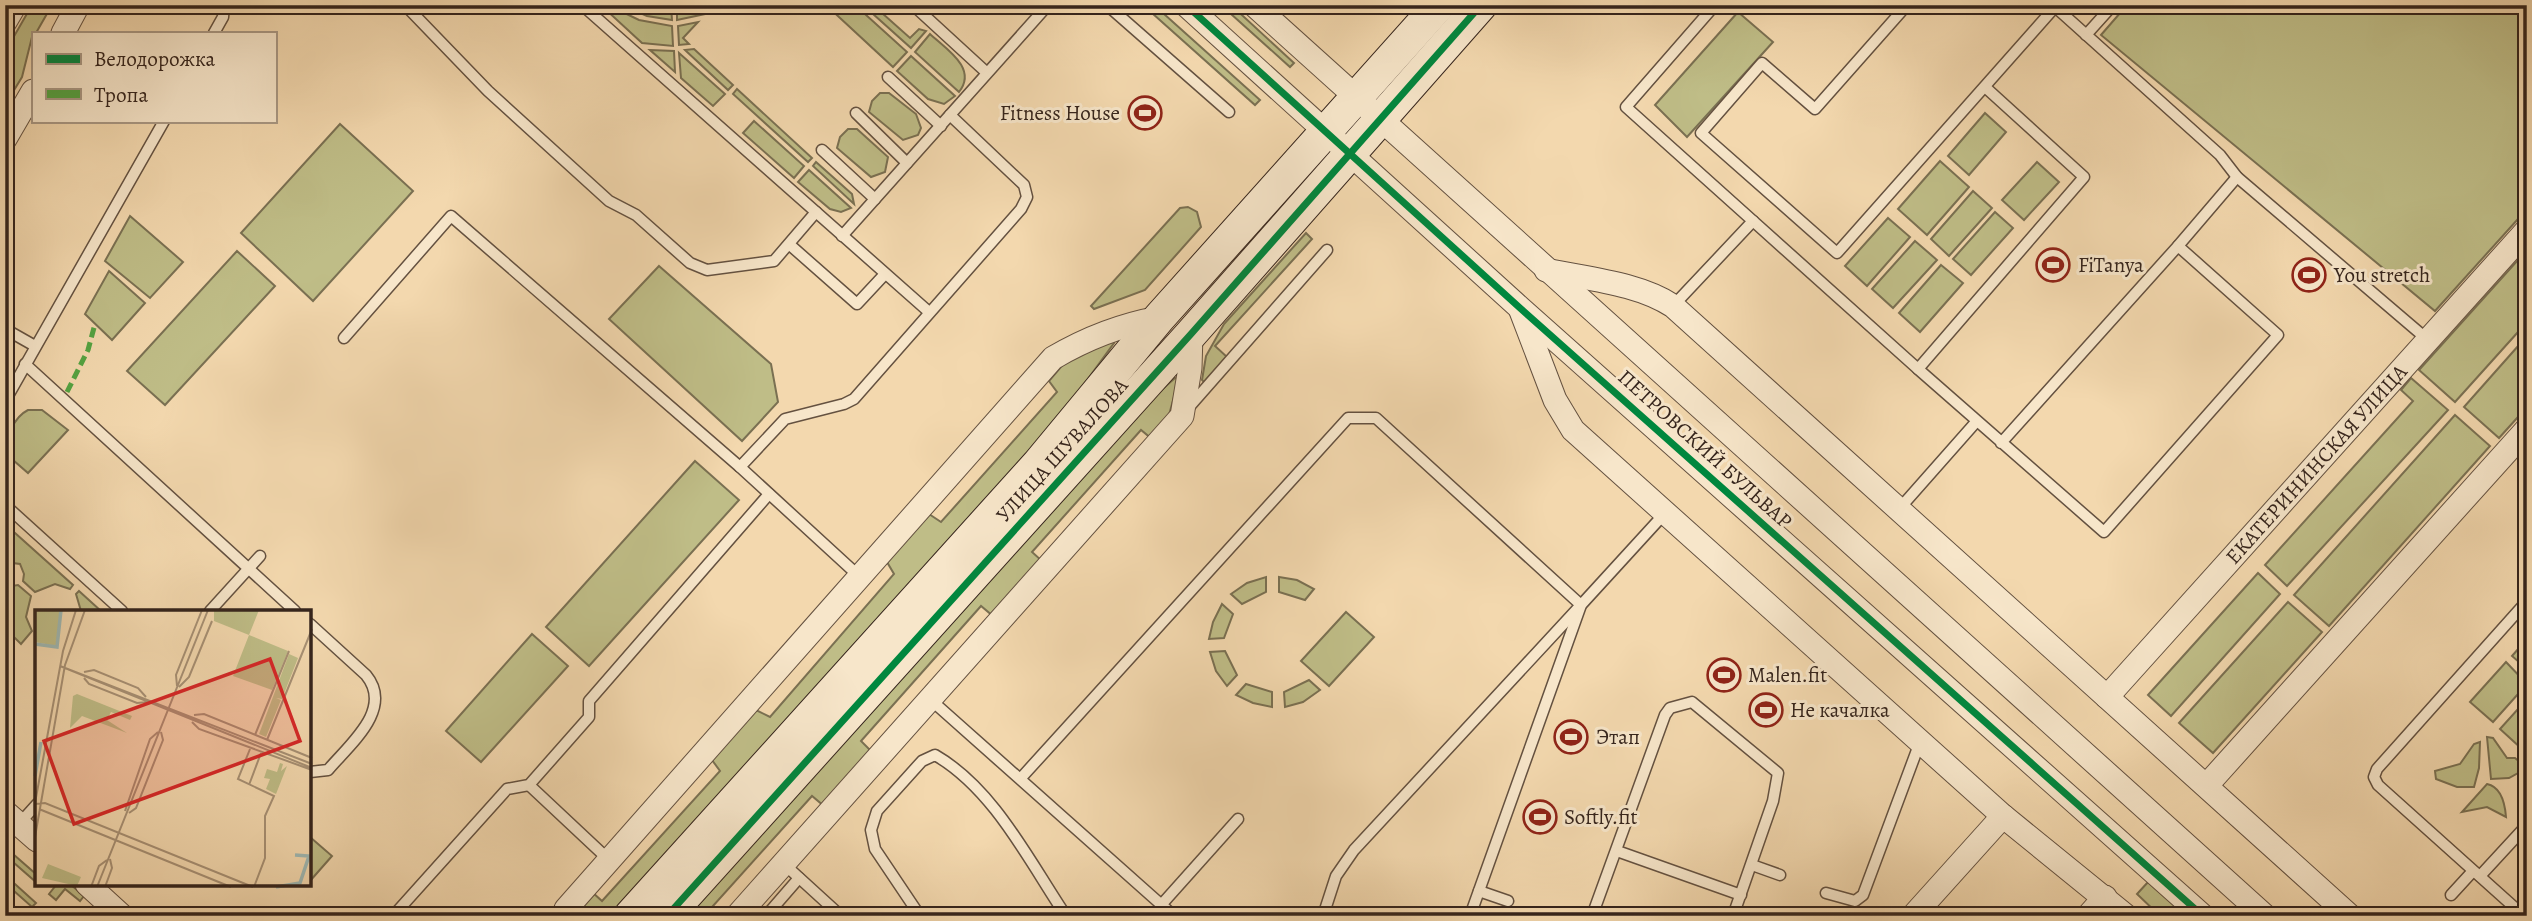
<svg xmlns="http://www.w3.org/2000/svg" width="2532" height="921" font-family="Alegreya,serif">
<rect width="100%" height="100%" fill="#f3d8ae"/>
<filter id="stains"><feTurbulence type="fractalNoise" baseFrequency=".00286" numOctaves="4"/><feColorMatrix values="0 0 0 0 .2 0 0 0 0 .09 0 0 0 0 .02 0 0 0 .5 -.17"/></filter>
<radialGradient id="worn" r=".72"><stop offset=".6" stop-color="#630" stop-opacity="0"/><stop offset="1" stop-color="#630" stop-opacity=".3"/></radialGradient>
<g fill="#bfbd87" stroke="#7a7052" stroke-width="2">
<polygon points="32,5 52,5 36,33 33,33 22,77 5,105 5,52"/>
<polygon points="608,5 639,20 672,26 673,46 642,43 605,9"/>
<polygon points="622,5 671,5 672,20 647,16"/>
<polygon points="677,5 714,5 705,14 677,20"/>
<polygon points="826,5 855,5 907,52 893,67"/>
<polygon points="863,5 873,5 910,38 919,29 926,31 911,48"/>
<polygon points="1143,5 1154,5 1260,100 1255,105"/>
<polygon points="1221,5 1231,5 1294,63 1290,67"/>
<polygon points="2127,5 2527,5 2527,209 2435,311 2101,35"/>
<polygon points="1738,12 1773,42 1687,137 1655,105"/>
<polygon points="698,22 683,38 689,44 679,45 678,26"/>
<path d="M930,34c16,15 48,34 29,58l-44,-40z"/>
<polygon points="694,49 733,85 728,90 685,50"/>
<polygon points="650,50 674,51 675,72"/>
<polygon points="679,53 725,94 713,106 681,78"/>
<polygon points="911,56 955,96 944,104 928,99 897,71"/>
<polygon points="737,89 812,158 808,162 733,94"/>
<polygon points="880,93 889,93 916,114 921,128 918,135 903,140 869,112 872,101"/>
<polygon points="1985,113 2006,132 1969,175 1948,156"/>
<polygon points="754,121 804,166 794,178 743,133"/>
<polygon points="340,124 413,191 313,301 241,233"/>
<polygon points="848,129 857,129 888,157 885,172 871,177 837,148 840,137"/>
<polygon points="1940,161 1969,187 1927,235 1898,209"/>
<polygon points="816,162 852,194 854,204 813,166"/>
<polygon points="2037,162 2059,182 2024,220 2002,200"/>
<polygon points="809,170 851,208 841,212 830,209 798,182"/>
<polygon points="1973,191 1992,208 1949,256 1931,239"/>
<polygon points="1188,207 1197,212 1201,227 1145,290 1094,309 1091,306 1180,208"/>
<polygon points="1995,212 2013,228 1971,275 1953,259"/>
<polygon points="130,216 183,262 150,298 105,261"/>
<polygon points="1888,218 1910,237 1867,286 1845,266"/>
<polygon points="1306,233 1312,239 1215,346 1227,357 1204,382 1202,380 1206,356 1224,324"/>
<polygon points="1915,241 1937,260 1893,308 1872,289"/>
<polygon points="2527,250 2527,322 2455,402 2419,370"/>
<polygon points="237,251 275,286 165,405 127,371"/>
<polygon points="1941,265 1963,283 1920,332 1899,313"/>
<polygon points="659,266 771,364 778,402 742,441 609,319"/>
<polygon points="109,271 145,303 112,340 85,314"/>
<polygon points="2527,336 2527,407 2499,438 2464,407"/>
<polygon points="1112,341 1114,343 1050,431 614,916 572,916 592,892 602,901 720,771 712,760 756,710 770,717 894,574 887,562 929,514 941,522 1057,392 1049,381 1065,362"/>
<polygon points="1175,378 1179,379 1167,422 1152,439 1141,430 1032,552 1042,561 993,616 981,606 861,741 872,752 824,806 812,796 704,916 681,916 1117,429"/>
<polygon points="2411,378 2448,410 2287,586 2265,565 2413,401 2401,390"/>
<path d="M28,410h14l26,20 -40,43 -23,-20c0,-15 9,-36 23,-43z"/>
<polygon points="2455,415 2490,446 2329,626 2294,595"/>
<polygon points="695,461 739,500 589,666 546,627"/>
<polygon points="5,524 73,585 70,589 55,584 35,592 23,581 24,574 20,564 5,562"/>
<polygon points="2258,573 2280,594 2171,716 2148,695"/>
<polygon points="1266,577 1266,592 1242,604 1231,594 1247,583"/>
<polygon points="1279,577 1297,580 1314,589 1305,600 1279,592"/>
<polygon points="18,585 31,596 26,617 32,631 21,644 15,638 5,646 5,587"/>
<polygon points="79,591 101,611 81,611 76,594"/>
<polygon points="2288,602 2322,632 2213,753 2179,723"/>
<polygon points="1222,604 1233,614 1224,638 1209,639 1213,622"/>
<polygon points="1346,612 1374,637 1329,686 1301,661"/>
<polygon points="532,634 568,666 481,762 446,731"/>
<polygon points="2527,639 2527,669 2512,656"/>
<polygon points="1225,651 1237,675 1227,686 1216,671 1210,652"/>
<polygon points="2506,662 2527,684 2493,722 2470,702"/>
<polygon points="1309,680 1320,690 1303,702 1285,707 1284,692"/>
<polygon points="1246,684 1272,692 1272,707 1253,703 1236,695"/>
<polygon points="2527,699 2527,744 2522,749 2500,729"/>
<polygon points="2487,737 2493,738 2507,758 2515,758 2527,768 2509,778 2491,779"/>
<polygon points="2480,742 2479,768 2474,787 2457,787 2436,779 2435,771 2460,764 2474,744"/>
<path d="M2487,784c15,3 18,20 19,33l-19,-10 -25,5z"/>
<polygon points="310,837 332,856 310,881"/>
<polygon points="5,847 37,875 37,883 5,855"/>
<polygon points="5,875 36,903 32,907 5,883"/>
<polygon points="2149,881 2189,916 2160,916 2137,894"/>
<polygon points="57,884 70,884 84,896 80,901 65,889 56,900 49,894"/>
</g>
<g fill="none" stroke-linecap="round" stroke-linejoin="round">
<defs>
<g id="lane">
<polyline points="405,5 488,91 609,201 636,215 690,263 707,270 774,261 816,212"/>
<polyline points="582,5 929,312"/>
<polyline points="913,5 986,72"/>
<polyline points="1107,5 1229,112"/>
<polyline points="1907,5 1815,109 1762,63 1701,133 1837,253 2055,7"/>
<polyline points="2053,5 2220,155 2237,177 2428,340"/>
<polyline points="214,33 223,17 224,5"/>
<polyline points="2086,35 2113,5"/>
<polyline points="888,77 941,126"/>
<polyline points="856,113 907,163"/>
<polyline points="822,150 875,199"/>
<polyline points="1753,221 1918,369 2084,177 1985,87"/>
<polyline points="842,236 1048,5"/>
<polyline points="790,245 857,304 885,274"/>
<polyline points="2178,246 2237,177"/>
<polyline points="1673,306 1753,221 1626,107 1715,5"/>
<polyline points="5,329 35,346"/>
<polyline points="344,338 451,216 740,467 861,578"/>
<polyline points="25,364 295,611"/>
<polyline points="1918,369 2104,532 2278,335 2178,246 2001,443"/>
<polyline points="5,401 164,121"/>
<polyline points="1190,406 1327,250"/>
<polyline points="740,467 785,419 844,404 854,399 1021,209 1027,197 1024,185 950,115"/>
<polyline points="5,505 122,611"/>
<polyline points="1900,508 1976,422"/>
<polyline points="210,611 260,556"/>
<path d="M310,624l56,51c28,34 -16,69 -38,95l-18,2"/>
<polyline points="931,700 1174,916"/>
<polyline points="1021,778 1348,418 1376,418 1581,605 1354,850 1336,876 1323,916"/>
<polyline points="529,785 609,860"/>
<polyline points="19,824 37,804"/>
<polyline points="1617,851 1741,895"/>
<polyline points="784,864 841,916"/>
<polyline points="1752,865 1780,875"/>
<polyline points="2480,876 2527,825"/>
<polyline points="1479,891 1508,901"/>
<polyline points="1826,893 1855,901 1863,895 1920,742"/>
<polyline points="2451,895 2473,871"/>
<polyline points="1162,904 1238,819"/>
<polyline points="393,916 507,789 529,785 589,717 589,701 769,494"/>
<polyline points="766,916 799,878"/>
<path d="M920,916l-45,-67 -4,-19 6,-19 45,-50 13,-6c59,34 94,106 131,161"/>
<polyline points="1470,916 1581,605 1666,512"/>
<polyline points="1592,916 1665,715 1670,708 1692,702 1778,773 1773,801 1733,916"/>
<polyline points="2524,916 2378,785 2374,777 2377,769 2527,601"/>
</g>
<g id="street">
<polyline points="1186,5 1520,308 2203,916"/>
<polyline points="1254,5 2265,916"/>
<polyline points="5,22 15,5"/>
<polyline points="63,33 78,5"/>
<polyline points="5,139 33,91"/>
<path d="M1546,270c41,9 92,13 127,36l677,610"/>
<polyline points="1521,311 1555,400 1573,430 2003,816 2126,916"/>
<path id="s1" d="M2107,697l420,-467"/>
<polyline points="2207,785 2527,429"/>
<polyline points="5,812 37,840"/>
<polyline points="87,884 122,916"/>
<path d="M564,916l2,-7 487,-551c34,-20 67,-33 106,-40"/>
<polyline points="737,916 1182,416 1190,368 1191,334"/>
<polyline points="1913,916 2003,816"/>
<polyline points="2088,916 2105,897"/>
</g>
<g id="secondary">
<polyline points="630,916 1038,464 1159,318 1439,5"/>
<polyline points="667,916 1191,334 1481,5"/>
</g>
</defs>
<use href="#lane" stroke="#645140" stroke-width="13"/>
<use href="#street" stroke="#645140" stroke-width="25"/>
<use href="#secondary" stroke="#35241c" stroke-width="34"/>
<use href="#lane" stroke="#f7e6ca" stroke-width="10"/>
<use href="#street" stroke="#f7e6ca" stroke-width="23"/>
<use href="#secondary" stroke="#f7e6ca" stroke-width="32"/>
<polyline stroke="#53a341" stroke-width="5" stroke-dasharray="10 5" stroke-linecap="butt" points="67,392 88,350 95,324"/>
<defs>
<g id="cycleway">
<polyline points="1186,5 1520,308 2203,916"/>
<polyline points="667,916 1191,334 1481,5"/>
</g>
</defs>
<use href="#cycleway" stroke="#f7e6ca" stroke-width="11"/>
<use href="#cycleway" stroke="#00873e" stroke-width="7"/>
</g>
<defs>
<symbol id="stadium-ring" viewBox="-11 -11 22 22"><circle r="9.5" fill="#f7e6ca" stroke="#8f2418" stroke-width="1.5"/><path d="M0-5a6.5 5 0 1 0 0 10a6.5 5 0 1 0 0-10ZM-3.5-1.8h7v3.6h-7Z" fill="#8f2418"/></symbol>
</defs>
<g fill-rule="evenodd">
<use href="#stadium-ring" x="1126" y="94" width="38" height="38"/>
<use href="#stadium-ring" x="2034" y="246" width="38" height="38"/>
<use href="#stadium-ring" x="2290" y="256" width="38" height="38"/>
<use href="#stadium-ring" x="1705" y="656" width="38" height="38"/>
<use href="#stadium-ring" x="1747" y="691" width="38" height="38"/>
<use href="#stadium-ring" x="1552" y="718" width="38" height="38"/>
<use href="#stadium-ring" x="1521" y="798" width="38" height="38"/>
</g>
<g text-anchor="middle" stroke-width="6" stroke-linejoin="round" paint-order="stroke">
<g font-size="21" fill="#35241c" stroke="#f7e6ca" text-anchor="start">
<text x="1120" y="120" text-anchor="end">Fitness House</text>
<text x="2078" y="272">FiTanya</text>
<text x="2334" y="282">You stretch</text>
<text x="1748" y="682">Malen.fit</text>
<text x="1790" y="717">Не качалка</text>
<text x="1596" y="744">Этап</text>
<text x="1564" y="824">Softly.fit</text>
</g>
<g font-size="21" fill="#35241c" stroke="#f7e6ca">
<text transform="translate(1705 449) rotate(42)" y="7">ПЕТРОВСКИЙ БУЛЬВАР</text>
<text transform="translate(1062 450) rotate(-48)" y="7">УЛИЦА ШУВАЛОВА</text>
<text dy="7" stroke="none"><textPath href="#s1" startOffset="313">ЕКАТЕРИНИНСКАЯ УЛИЦА</textPath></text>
</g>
</g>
<g transform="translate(35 610)">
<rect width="276" height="276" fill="#f3d8ae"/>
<path d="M0,0h26l-5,36 -21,-4zM179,0h45l-10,25 39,16 -16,39 -39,-14 16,-41 -35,-14zM254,44l9,4 -16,41 -6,-1 5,2 -15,37 -7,-3zM42,84l55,22 -2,4 -19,-8 -4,8 20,13 -45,-17 -12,12 3,-32zM245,153l3,1 -2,7 6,-5 -11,28 -10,-5 4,-10 -6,-1 3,-9 10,3zM13,254l33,13 -4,9 -35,-8z" fill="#bfbd87"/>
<path fill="none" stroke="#9eb8b3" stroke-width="3.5" d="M0,34l22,3 4,-37M0,166l6,-34M241,277l24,-4 9,-27 -14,-1"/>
<path fill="none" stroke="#a79074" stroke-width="2" d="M25,56l252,102M25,56l252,98M49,62l10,-2 44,18 8,9M49,68l5,6 48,19 10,-1M142,76l-1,-11 26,-65M144,77l10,-10 23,-56M159,105l10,-1 108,44M157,112l7,7 113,41M220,125l34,-84M232,130l45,-111M215,139l-12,30 36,17 -9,20v42l-11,29M214,175l12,-32M0,193l28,-152 13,-41M0,194l10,-1 208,84M4,199l192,78M90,201l25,-72 8,-7M94,203l7,-5 27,-68 -2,-8M0,227l30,-172 20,-55M56,277l8,-21 8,-6M62,277l111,-277M70,277l7,-19 -2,-9"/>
<path fill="#d62828" fill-opacity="0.15" stroke="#d62828" stroke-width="3.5" d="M235,49l30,82 -226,83 -30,-83z"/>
<rect width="276" height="276" fill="none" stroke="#35241c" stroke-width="3.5"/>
</g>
<rect width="2532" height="921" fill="none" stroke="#f3d8ae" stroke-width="28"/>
<rect x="7" y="7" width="2518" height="907" fill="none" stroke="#35241c" stroke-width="3.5"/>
<rect x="14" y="14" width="2504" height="893" fill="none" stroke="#35241c" stroke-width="2"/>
<rect x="32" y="32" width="245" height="91" fill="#f7e6ca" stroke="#a99884" stroke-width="2"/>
<rect x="46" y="54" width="35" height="10" fill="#00873e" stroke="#a99884" stroke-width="2"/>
<text x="94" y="66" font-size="21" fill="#35241c">Велодорожка</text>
<rect x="46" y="89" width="35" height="10" fill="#53a341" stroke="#a99884" stroke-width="2"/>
<text x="94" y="102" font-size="21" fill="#35241c">Тропа</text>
<rect width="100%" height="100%" filter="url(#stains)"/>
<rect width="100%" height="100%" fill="url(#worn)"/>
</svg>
